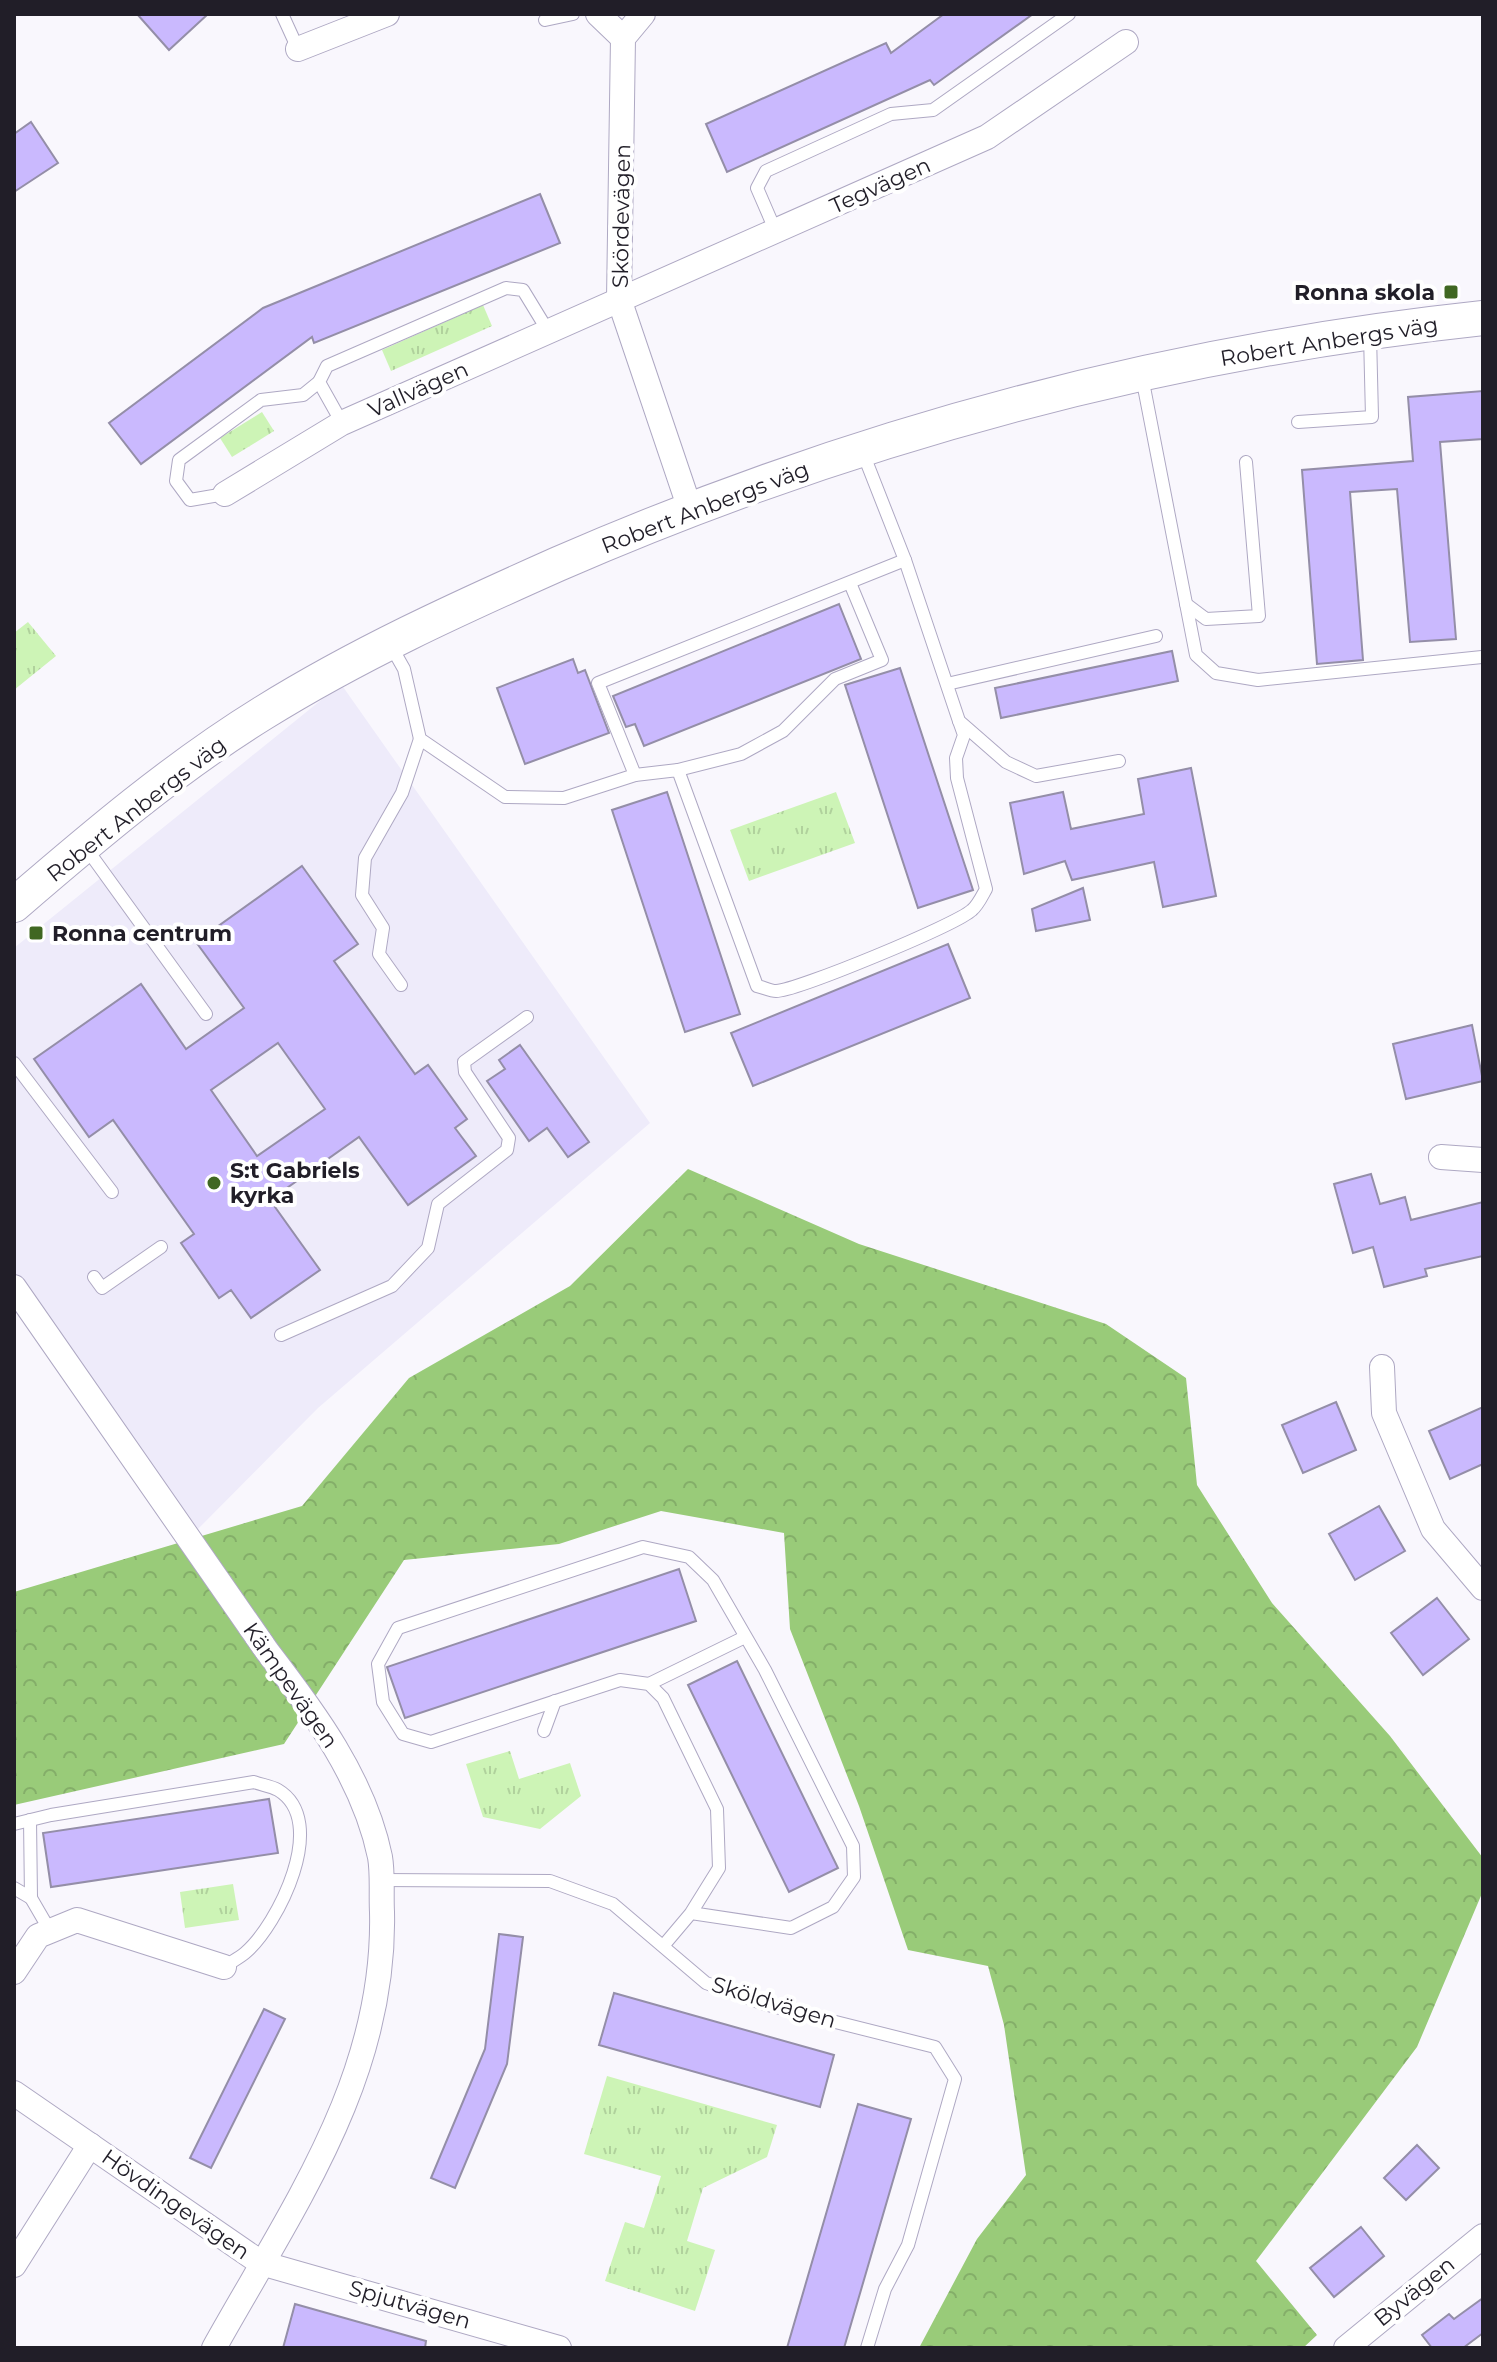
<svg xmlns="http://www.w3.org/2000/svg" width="1497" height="2362" font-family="Montserrat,sans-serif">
<defs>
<pattern id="forest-crowns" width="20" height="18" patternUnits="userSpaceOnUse" patternTransform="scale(2)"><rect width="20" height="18" fill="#99cb79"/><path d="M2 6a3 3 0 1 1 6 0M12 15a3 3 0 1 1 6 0" fill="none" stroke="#84ae69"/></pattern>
<pattern id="park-tufts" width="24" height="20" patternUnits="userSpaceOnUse" patternTransform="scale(2)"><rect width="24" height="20" fill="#cdf4b6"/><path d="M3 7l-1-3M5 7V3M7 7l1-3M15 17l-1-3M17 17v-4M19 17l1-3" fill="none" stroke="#b0d19c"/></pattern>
</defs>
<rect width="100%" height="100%" fill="#f9f7fd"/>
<polygon fill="#eeebfa" points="341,684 650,1123 318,1408 198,1529 14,1274 14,948"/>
<polygon fill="url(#forest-crowns)" points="688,1169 859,1244 1106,1324 1186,1378 1197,1485 1272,1603 1390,1736 1483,1858 1483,1891 1417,2047 1256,2261 1317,2335 1303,2348 919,2348 977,2239 1026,2175 1004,2025 988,1966 908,1950 859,1806 790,1629 784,1533 661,1511 559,1544 404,1560 284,1744 14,1805 14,1592 302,1506 409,1378 570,1286"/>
<g fill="url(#park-tufts)">
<polygon points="483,305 492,326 391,371 382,350"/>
<polygon points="262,412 274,431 232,457 220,438"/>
<polygon points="28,622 56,656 14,690 14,633"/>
<polygon points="836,792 855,843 749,881 730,830"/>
<polygon points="510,1751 519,1779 570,1763 581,1796 540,1829 483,1817 466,1764"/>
<polygon points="233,1884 239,1920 185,1928 180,1892"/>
<polygon points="607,2076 777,2125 767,2157 703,2188 687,2241 715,2250 695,2311 605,2281 625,2222 644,2228 661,2176 584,2154"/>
</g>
<g fill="#cab9fe" stroke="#948ea8" stroke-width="2" fill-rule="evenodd">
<polygon points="137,14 208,14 169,50"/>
<polygon points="944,14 1033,14 934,85 930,80 727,172 706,124 886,43 891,53"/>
<polygon points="31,122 58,163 14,192 14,134"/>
<polygon points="540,194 560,243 314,343 312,337 141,464 109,423 263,308"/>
<polygon points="1483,391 1483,439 1440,442 1456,639 1410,642 1397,489 1350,492 1363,660 1317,664 1302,470 1413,461 1408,397"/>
<polygon points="839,604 861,659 644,746 635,724 626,727 613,696"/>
<polygon points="1172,651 1178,681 1001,718 995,688"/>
<polygon points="573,659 578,673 585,670 609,733 525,764 497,688"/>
<polygon points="900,668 973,890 918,908 845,685"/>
<polygon points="1191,768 1216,896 1163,907 1154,862 1072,880 1065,861 1024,874 1010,803 1063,792 1071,829 1144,814 1138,779"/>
<polygon points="667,792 740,1014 685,1032 612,810"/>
<path d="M302,866l56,78 -24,17 81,113 13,-9 39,54 -12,9 21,28 -68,49 -49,-68 -89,63 50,70 -69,48 -20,-28 -12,8 -38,-55 13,-9 -81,-114 -24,17 -55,-78 107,-75 45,65 58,-41 -48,-66zM278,1043l47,66 -68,47 -46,-66z"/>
<polygon points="1083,888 1090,920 1036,931 1032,909"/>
<polygon points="948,944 970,998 753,1086 731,1033"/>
<polygon points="1472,1025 1483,1081 1406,1099 1393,1044"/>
<polygon points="520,1045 589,1142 568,1157 547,1128 529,1141 487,1081 505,1069 499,1060"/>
<polygon points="1371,1174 1380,1204 1405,1197 1411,1220 1483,1202 1483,1256 1425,1269 1427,1276 1384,1287 1373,1247 1353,1253 1334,1184"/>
<polygon points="1336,1402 1356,1450 1303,1473 1282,1425"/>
<polygon points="1483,1407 1483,1464 1450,1479 1429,1431"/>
<polygon points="1379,1506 1405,1551 1355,1580 1329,1534"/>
<polygon points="679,1569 696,1621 405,1718 387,1667"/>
<polygon points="1437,1598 1469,1639 1423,1675 1391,1633"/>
<polygon points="737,1661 838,1868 789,1892 688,1685"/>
<polygon points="269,1799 278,1853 51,1887 43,1833"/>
<polygon points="499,1934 523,1937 507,2064 455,2188 431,2178 485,2049"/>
<polygon points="614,1993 834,2055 820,2107 599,2045"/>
<polygon points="264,2009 285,2019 211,2168 190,2158"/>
<polygon points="858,2104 911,2119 844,2348 787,2348"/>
<polygon points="1417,2145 1439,2168 1406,2200 1384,2178"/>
<polygon points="1361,2227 1384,2256 1334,2297 1310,2268"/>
<polygon points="1483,2298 1483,2333 1463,2348 1432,2348 1422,2335 1449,2314 1454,2319"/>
<polygon points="295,2304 426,2341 425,2348 283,2348"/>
</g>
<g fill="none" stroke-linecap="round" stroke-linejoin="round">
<defs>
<g id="lane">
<polyline points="282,14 298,49"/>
<polyline points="545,20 573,14"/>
<polyline points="776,232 757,188 766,171 891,114 933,110 1069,14"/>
<polyline points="1142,377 1196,655 1216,673 1258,680 1482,657"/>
<polyline points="1298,422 1372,417 1370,335"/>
<polyline points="342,423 319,382 327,366 506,288 523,290 548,331"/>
<polyline points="863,453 905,560 959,721 1006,762 1036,776 1119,761"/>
<polyline points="225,494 190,500 176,481 179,460 261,400 303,395 319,382"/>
<polyline points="1186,604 1206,619 1259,616 1246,462"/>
<polyline points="391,646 404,669 420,739 505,797 564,798 635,775 598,683 905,560"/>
<polyline points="947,684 1156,636"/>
<polyline points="678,770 741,754 783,731 835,679 882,660 850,583"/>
<path d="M635,775l43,-5 79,216c6,1 13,5 19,5 20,0 180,-66 196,-81 6,-5 10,-14 14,-21l-29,-111 -1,-20 8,-23 -5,-14"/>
<polyline points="86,848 206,1014"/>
<polyline points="401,985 379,954 383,928 362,895 365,858 402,793 420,739"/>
<polyline points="14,1063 112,1192"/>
<polyline points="94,1277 102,1288 161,1247"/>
<polyline points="281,1335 392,1286 428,1248 438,1204 507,1150 509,1138 465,1072 464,1062 527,1017"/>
<polyline points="649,1684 745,1637"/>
<polyline points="544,1731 555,1701"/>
<polyline points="30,1820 31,1898 49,1929"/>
<path d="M14,1824l37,-9 203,-33c8,3 17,4 24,8 52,31 0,135 -33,163 -6,5 -14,9 -21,14"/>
<polyline points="381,1880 550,1881 613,1904 706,1983 764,2004 935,2047 955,2079 908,2245 885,2289 867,2348"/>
<polyline points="14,1888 31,1898"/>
<polyline points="664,1945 691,1913 719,1868 717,1809 663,1698 649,1684 620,1680 431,1742 403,1734 383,1702 378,1664 398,1628 643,1547 689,1557 713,1580 765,1670 853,1846 854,1877 833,1907 791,1928 691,1913"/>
</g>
<g id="street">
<polyline points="598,14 623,38"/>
<polyline points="643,14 623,38 619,299 690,509"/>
<polyline points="298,49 387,14"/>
<polyline points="225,494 342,423 987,137 1126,42"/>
<polyline points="1441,1157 1483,1160"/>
<path d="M14,1287l253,364c47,61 97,128 113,206 3,17 1,37 2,55 4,166 -90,296 -168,436"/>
<polyline points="1382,1367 1384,1413 1433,1529 1483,1588"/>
<polyline points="14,1972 38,1936 77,1920 224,1967"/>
<polyline points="14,2093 261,2263 559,2348"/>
<polyline points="14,2265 90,2145"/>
<polyline points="1346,2348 1483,2236"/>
</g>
<path id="secondary" d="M14,905c79,-68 160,-137 249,-192 95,-59 194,-104 295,-149 294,-128 606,-212 925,-246"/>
</defs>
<use href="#lane" stroke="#aea8c3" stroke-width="14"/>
<use href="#street" stroke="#aea8c3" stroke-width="26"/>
<use href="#secondary" stroke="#aea8c3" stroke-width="36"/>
<use href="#lane" stroke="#fff" stroke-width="12"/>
<use href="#street" stroke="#fff" stroke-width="24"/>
<use href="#secondary" stroke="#fff" stroke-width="34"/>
</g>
<g fill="#406722" stroke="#fff" stroke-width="3">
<rect x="1443" y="284" width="16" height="16" rx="4"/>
<rect x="28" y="925" width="16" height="16" rx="4"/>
<circle cx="214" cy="1183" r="8"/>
</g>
<g text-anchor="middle" stroke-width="8" stroke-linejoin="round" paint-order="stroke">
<g font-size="22" fill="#211e28" stroke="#fff">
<text transform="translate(880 185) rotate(-24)" y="8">Tegvägen</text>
<text transform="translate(621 216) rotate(-89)" y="8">Skördevägen</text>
<text transform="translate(1329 341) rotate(-9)" y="8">Robert Anbergs väg</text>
<text transform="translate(418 389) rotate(-24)" y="8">Vallvägen</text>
<text transform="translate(705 507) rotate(-21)" y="8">Robert Anbergs väg</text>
<text transform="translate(136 809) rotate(-38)" y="8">Robert Anbergs väg</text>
<text transform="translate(291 1685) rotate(55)" y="8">Kämpevägen</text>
<text transform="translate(774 2002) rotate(17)" y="8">Sköldvägen</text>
<text transform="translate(176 2204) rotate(35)" y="8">Hövdingevägen</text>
<text transform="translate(1414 2291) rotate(-39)" y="8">Byvägen</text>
<text transform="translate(410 2304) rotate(16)" y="8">Spjutvägen</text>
</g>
<g font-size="22" font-weight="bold" fill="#211e28" stroke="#fff" text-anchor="start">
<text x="1435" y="300" text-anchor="end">Ronna skola</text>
<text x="52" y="941">Ronna centrum</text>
<text x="230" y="1178">S:t Gabriels<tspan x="230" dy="25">kyrka</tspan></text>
</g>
</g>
<rect width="1497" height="2362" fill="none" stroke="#211e28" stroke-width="32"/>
</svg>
